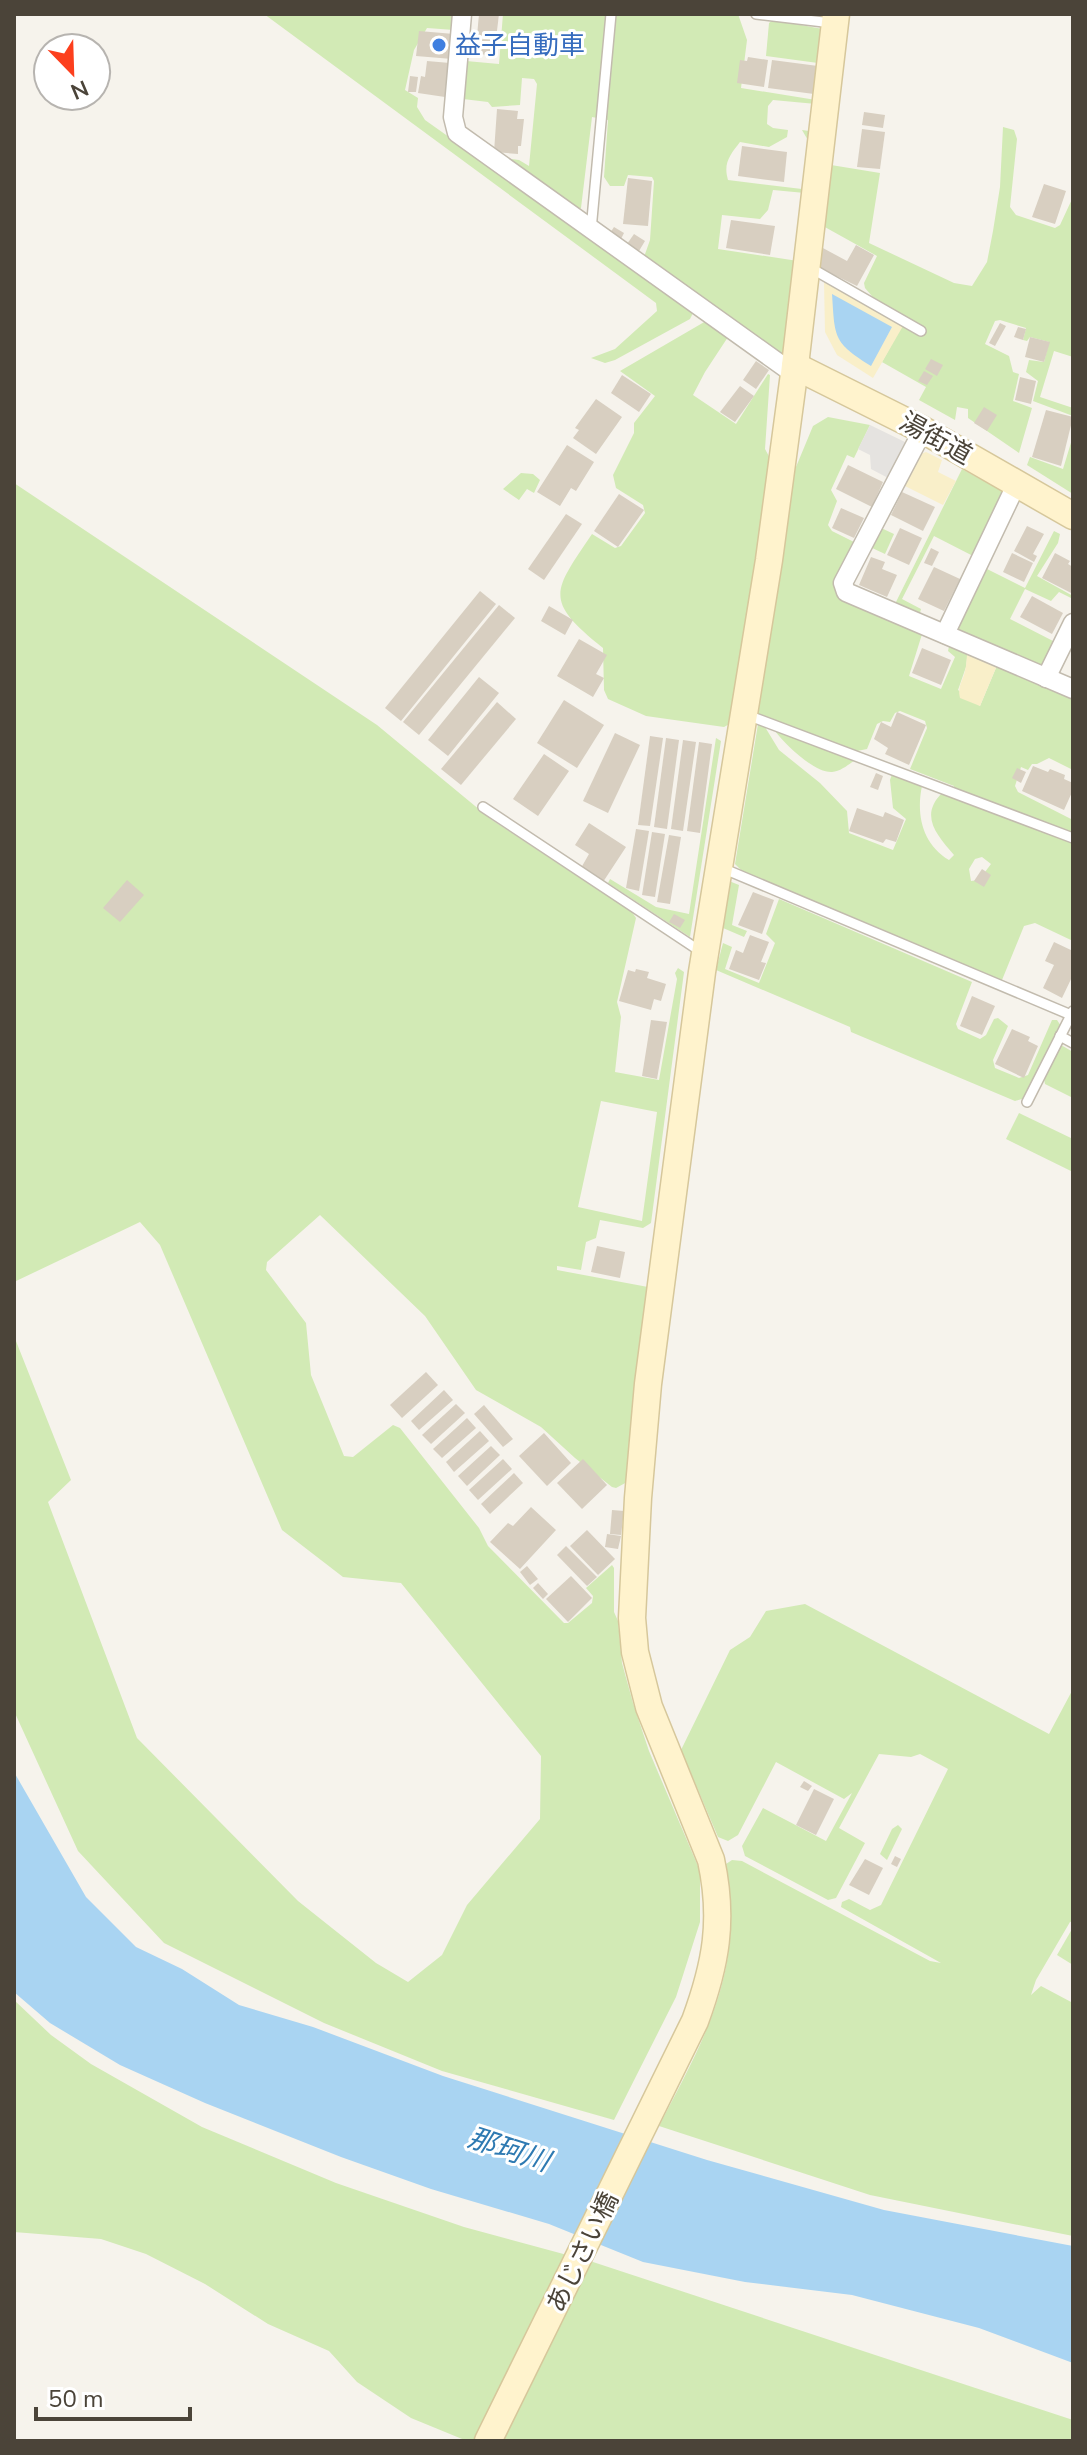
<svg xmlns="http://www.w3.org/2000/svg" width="1087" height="2455" font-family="'Nunito Sans','Noto Sans JP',sans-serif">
<rect width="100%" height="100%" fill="#f6f3ec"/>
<g fill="#d2eab5" fill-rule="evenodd">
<polygon points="264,14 454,14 454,30 427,28 414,50 405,90 418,98 417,107 425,120 694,311 690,319 615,360 605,363 591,358 615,349 657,311 656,303"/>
<path d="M503,14h235l9,26 -6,48 75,12v4l-43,-4 -5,6 -1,18 6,4 15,2 -1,7 -18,10 -29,-5c-10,13 -17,21 -12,38l74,9 7,-47 -7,-12 7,1 3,5 -7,57 -32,-3 -5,20 -8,9 -38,-4 -4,34 80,12 -14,92 -5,2 -135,-98 6,-17 4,-59 -2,-4 -24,-2 -4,11h-14l-6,-9 4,-57 -16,-3 -11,91 -6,3 -77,-54 21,3 10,6 8,-82 -3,-5 -12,-1 -2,27 -28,2 -4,-5 -25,-3 3,-38 33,3z"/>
<polygon points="773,20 823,29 818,63 766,56 769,23"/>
<polygon points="1003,127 1014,130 1017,139 1010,207 1016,215 1055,228 1060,225 1073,197 1073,357 1054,351 1040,397 1073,408 1073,416 1033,401 1038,381 1026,372 1029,360 1044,362 1049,342 1030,337 1027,341 1023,340 1026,328 1000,320 995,321 985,344 1009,356 1013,372 1019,374 1013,401 1032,408 1019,453 968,418 968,409 957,407 955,420 919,400 926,387 882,362 903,324 889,316 865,288 864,283 877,256 823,226 831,165 880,173 869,243 954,283 972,286 987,262 993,231 1000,187"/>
<path d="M706,321l22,16 -23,35 -12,23 43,29 32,-50 2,1 -5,74 6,11 -36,261 -11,6 -78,-11 -38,-17 -4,-9 -1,-42c-60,-48 -50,-56 -11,-114l23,14 6,-2 24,-33 -2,-8 -27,-17 -3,-13 21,-42v-10l21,-27 -35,-25z"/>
<path d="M828,417l42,8 -16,33 -7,-3 -16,35 6,11 -9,24 4,6 24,12 -17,40 84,48 -14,45 32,13 14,-32 -7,-6 2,-9 18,8 -2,17 -8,23 22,16 18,-43 75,32v75l-24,-12 -12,6h-5l-4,6 -7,-3 -6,19 3,6 55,28v121l-38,-18 -11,3 -22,54 -4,1 -255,-109 -8,-8 23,-140 7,3 14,23 41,33 27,28 2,22 44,17 13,-31 -13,-11 -3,-28 2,-6 30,12c-6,28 0,58 27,74l5,-5c-17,-20 -35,-39 -12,-62l12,4v-11l-44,-17 17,-41 -2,-7 -25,-10 -5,2 -5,9 -7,-1 -6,3 -10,25 -10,2 -99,-36 -1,-4 34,-232 22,-53zM982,857l9,7 -12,16 -8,1 -2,-12 6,-10z"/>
<polygon points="1073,436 1073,494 1027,465 1030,457 1063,469"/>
<polygon points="962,469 1002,491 1004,500 975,557 934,536 902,599 921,609 920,613 939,622 894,606"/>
<polygon points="521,473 533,474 540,480 534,493 527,489 519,500 503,489"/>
<path d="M14,483l363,242 115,95 140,92 4,6 -19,84 4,15 -6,55 44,8 18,-101 -2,-6 3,-5 6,4 -33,251 -8,5 -43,-8 -4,18 -10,4 -5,28 -24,-4v4l91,17 -19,194 -13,7 -4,-1 -37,-29 -34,-31 -65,-37 -51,-74 -105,-101 -53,47 -1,8 40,53 5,52 33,81 9,1 40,-32 7,3 79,100 9,18 76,77h4l24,-20 1,-7 -7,-8 26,-23 2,3v44l4,9 4,42 11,40 16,48 51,120v51l-24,75 -62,123 -172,-49 -118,-48 -160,-80 -86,-92 -64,-140v-375l57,144 -23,22 89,236 161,163 78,62 32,19 34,-27 25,-50 73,-86 1,-63 -140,-173 -58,-6 -61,-47 -122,-285 -20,-23 -126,60zM601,1101l56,11 -15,109 -64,-14z"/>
<polygon points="879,527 894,534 885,554 870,547"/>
<polygon points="1054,531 1060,534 1058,543 1037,576 1073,596 1073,599 1059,592 1051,601 1025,589 1010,619 1055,642 1045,663 1038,667 956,631 983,567 1025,588"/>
<path d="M775,731l80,29c-7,5 -14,11 -23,12 -18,1 -47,-28 -57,-41z"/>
<polygon points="716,738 721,741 690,937 608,883 610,879 656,907 689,914"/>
<polygon points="729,881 739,885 732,925 747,931 744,937 723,928"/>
<polygon points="779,899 972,982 956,1024 958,1029 980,1039 986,1035 994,1019 998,1018 1008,1026 993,1060 995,1068 1019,1078 1028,1075 1052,1020 1057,1020 1061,1026 1025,1098 1015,1101 851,1032 850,1027 716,970 723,943 732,947 725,969 759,983 775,943 766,934"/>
<polygon points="1061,1045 1073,1052 1073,1098 1045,1084 1044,1079"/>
<polygon points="1019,1113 1073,1139 1073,1172 1006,1139"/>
<path d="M805,1604l244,130 24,-45v232l-3,1 -34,58 -5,15 10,-9 32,17v233l-203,-41 -211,-69c35,-68 71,-128 72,-207 0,-18 -3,-37 -5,-55l6,-4 10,1 188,100 11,2 -100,-56 1,-5 7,-3 21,11 11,-5 67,-136 -28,-15 -9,3 -32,-3 -40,74 26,15 -29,55 -8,2 -83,-44 -3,-10 21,-38 63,33 26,-48 -8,6 -68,-37 -38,73 -10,6 -10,-4 -37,-87 49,-100 20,-13 16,-26z"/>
<polygon points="898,1825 902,1829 887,1860 880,1854 892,1829"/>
<polygon points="1072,1929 1073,1929 1073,1965 1057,1955"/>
<polygon points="14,2000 51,2035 91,2064 202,2127 336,2183 464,2227 593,2262 1073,2420 1073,2441 467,2441 411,2418 357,2382 329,2351 268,2324 205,2284 146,2254 101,2239 14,2232"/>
</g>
<g fill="#f9efc9">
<polygon points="824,282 903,326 873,378 837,355 825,332"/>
<polygon points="926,452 942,460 938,472 956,481 943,505 905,486 920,454"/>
<path d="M968,650l30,13 -18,43 -20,-8c-3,-12 3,-17 5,-27 2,-7 1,-14 3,-21z"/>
</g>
<polygon fill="#e5e3e0" points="870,425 905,442 906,449 890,479 871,469 870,455 858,449"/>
<g fill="#a9d4f2">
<path d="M832,294l60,33 -21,39c-38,-24 -36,-28 -39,-72z"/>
<polygon points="14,1772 86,1897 136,1947 182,1969 239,2005 313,2027 443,2076 707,2160 884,2210 1073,2246 1073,2363 979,2328 852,2295 745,2282 643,2262 549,2224 431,2189 341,2157 205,2103 120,2065 50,2023 14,1992"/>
</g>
<g fill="#d8cfc1">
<polygon points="479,14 499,14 496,39 477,36"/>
<polygon points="419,31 454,34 452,59 416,56"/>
<polygon points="481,39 496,40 494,56 480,54"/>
<polygon points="748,57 768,60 764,87 737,83 740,60 747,61"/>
<polygon points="772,60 818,66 814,94 768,88"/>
<polygon points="427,61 450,63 445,97 418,93 421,76 425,77"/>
<polygon points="410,76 418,77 416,92 408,92"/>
<polygon points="497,109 518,111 517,119 524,119 521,146 518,146 518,154 494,152"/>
<polygon points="864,112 885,115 883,128 862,125"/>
<polygon points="862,129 885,132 880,169 857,167"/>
<polygon points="742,146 787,152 784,182 738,176"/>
<polygon points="628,178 652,181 648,226 623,224"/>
<polygon points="1044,184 1066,191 1055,224 1032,217"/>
<polygon points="731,220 775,226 770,255 726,248"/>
<polygon points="614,227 624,233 621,239 610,233"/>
<polygon points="634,234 645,241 639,251 627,244"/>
<polygon points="856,245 874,255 857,286 820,268 821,247 847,261"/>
<polygon points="1000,323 1006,326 995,346 989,343"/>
<polygon points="1018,327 1026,329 1023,340 1014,337"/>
<polygon points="1030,337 1050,342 1044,362 1025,357"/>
<polygon points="931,359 943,365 937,376 925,369"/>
<polygon points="756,361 769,370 756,389 743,380"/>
<polygon points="924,371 933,376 927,385 918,381"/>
<polygon points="622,375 651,394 639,412 611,393"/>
<polygon points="1020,377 1036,381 1031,404 1015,400"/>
<polygon points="740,386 754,396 735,422 720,412"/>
<polygon points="596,399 622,417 596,454 573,438 579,430 575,428"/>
<polygon points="984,407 997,415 987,431 974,423"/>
<polygon points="1046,410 1073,417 1061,466 1032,457"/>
<polygon points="567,445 594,462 576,491 571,488 560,506 537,492"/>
<polygon points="848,465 883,482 872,507 836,489"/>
<polygon points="902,492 935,507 923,531 891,515"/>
<polygon points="619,494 644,510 618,547 594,531"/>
<polygon points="841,508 864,518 854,538 832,528"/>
<polygon points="566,514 582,524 544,580 528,569"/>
<polygon points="1027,526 1044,534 1033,554 1037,556 1034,562 1014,551"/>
<polygon points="900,528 922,538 909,565 887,555"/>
<polygon points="931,548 939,552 932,566 924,563"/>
<polygon points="1012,553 1033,563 1024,582 1003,572"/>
<polygon points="1055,553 1070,561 1068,564 1073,567 1073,594 1042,578"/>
<polygon points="871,557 885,562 882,569 897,575 887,597 859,585"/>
<polygon points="934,567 960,579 944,611 918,599"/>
<polygon points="480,591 496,604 401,721 385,708"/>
<polygon points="1032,596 1063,613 1052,634 1020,617"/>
<polygon points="499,605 515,618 419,735 403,722"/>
<polygon points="549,606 573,620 565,635 541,621"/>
<polygon points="579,639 607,655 596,674 604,678 593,697 557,676"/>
<polygon points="922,648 951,660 941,685 912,673"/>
<polygon points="479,677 499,693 448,756 428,740"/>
<polygon points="564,700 604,725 577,768 537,743"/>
<polygon points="497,702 516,719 461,785 441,769"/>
<polygon points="897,712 926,725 909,765 885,754 888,748 874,739 881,722 891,727"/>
<polygon points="615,733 640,745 608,813 583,801"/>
<polygon points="650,736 663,738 650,826 638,825"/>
<polygon points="666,738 679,740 667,829 654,827"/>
<polygon points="683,740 696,742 683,831 671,829"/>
<polygon points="699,742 712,744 700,833 687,831"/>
<polygon points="544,754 569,771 538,816 513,799"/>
<polygon points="1033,766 1048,772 1050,769 1065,775 1064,779 1073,783 1073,790 1064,810 1022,791"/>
<polygon points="1017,768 1026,772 1021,783 1012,778"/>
<polygon points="876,773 883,776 878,790 870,787"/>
<polygon points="857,808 883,817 885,812 904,820 896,842 886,839 883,843 849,831"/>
<polygon points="589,823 626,847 603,882 581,868 589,854 575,845"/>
<polygon points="636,829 649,831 639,891 626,888"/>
<polygon points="652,832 665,834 655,897 642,895"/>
<polygon points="669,835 681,837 670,904 657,902"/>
<polygon points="982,869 991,875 984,887 974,881"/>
<polygon points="127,880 144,895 120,922 103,908"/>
<polygon points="753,892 774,900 762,934 738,925"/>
<polygon points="674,914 685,920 680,928 669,922"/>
<polygon points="750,935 769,942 761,962 766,963 759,980 729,969 736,950 743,953"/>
<polygon points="1054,942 1073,951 1073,975 1062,998 1043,988 1054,965 1045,961"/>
<polygon points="636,969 649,972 647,978 666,984 661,1001 654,999 651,1010 619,1001 628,970 635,972"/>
<polygon points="972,996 995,1006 982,1035 960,1026"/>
<polygon points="651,1020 667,1022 657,1079 642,1076"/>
<polygon points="1012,1029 1030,1037 1028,1041 1038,1046 1024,1078 995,1064"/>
<polygon points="597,1246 625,1252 620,1278 591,1272"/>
<polygon points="426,1372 438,1385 402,1418 390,1405"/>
<polygon points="444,1390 453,1400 419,1430 411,1421"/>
<polygon points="456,1404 465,1413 431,1444 422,1435"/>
<polygon points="484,1405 513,1439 503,1447 474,1414"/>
<polygon points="467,1418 476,1428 442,1458 433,1449"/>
<polygon points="480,1431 489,1441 454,1472 446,1462"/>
<polygon points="544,1433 571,1463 547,1486 519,1456"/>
<polygon points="491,1446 500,1455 467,1486 458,1476"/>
<polygon points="503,1459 512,1469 478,1500 469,1490"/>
<polygon points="583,1459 607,1485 582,1509 557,1483"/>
<polygon points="514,1473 523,1483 490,1514 481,1504"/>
<polygon points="531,1507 556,1530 520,1569 490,1542 508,1523 513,1526"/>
<polygon points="612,1510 624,1511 621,1535 610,1534"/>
<polygon points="587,1530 615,1559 598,1575 570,1546"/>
<polygon points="607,1534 621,1536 618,1549 605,1547"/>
<polygon points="566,1546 597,1577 587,1586 557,1555"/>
<polygon points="527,1566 538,1579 530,1585 520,1572"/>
<polygon points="571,1576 592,1598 568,1622 546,1599"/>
<polygon points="538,1583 548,1594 543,1599 533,1588"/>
<polygon points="804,1781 812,1786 808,1791 800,1787"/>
<polygon points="814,1789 834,1799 816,1835 796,1825"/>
<polygon points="895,1856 901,1859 897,1867 891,1864"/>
<polygon points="865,1859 883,1868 869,1895 849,1885"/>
</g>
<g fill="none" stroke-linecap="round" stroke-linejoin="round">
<defs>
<g id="lane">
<polyline points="756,14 832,23"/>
<polyline points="591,230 611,14"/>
<polyline points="809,267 921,331"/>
<polyline points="747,715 1073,838"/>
<polyline points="483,807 700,951"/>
<polyline points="722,868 1071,1015 1073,1011"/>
<polyline points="1060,1036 1073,1043"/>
<polyline points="1027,1102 1071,1015"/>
</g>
<g id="street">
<polyline points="462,14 453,117 457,133 794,374"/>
<polyline points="923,430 843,583 846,592 1073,689"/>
<polyline points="945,634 1017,483"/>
<polyline points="1046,678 1073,623"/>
</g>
<g id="secondary">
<polyline points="795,366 923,430 1073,516"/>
<path d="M488,2441l207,-420c21,-57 29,-101 16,-161l-62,-153 -14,-55 -3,-34 6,-120 10,-114 54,-412 67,-412 25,-186 42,-360"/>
</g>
</defs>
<use href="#lane" stroke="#c2bbae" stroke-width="12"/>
<use href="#street" stroke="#c2bbae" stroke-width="21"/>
<use href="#secondary" stroke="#d6c79b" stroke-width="29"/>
<use href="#lane" stroke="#fff" stroke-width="9"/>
<use href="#street" stroke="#fff" stroke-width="18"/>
<use href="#secondary" stroke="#fff3cd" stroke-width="26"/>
</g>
<circle fill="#3f7fe0" stroke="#fff" stroke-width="3" cx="439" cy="45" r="8"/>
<g text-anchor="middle" stroke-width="6" stroke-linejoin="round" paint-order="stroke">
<g font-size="26" fill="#366cbe" stroke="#fff" text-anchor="start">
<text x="455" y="54">益子自動車</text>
</g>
<g font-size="26" fill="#4b4439" stroke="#fff">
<text transform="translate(936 438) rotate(29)" y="9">湯街道</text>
<text transform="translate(582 2252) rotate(-64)" y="9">あじさい橋</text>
</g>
<g font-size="28" font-style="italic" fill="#2e7ab2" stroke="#fff">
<text transform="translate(509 2149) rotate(18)" y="10">那珂川</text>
</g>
</g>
<rect width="1087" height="2455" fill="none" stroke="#4b4439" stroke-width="32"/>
<g transform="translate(72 72) rotate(157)"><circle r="38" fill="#ffffff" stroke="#b7b4b0" stroke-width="2"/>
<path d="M0-6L14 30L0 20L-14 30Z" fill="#fc3f1d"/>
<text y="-12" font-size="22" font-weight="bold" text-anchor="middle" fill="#4b4439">N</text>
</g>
<path d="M36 2407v12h154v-12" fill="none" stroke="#4b4439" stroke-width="4"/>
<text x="48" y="2407" font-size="24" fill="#4b4439" stroke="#ffffff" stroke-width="6" paint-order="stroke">50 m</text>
</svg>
